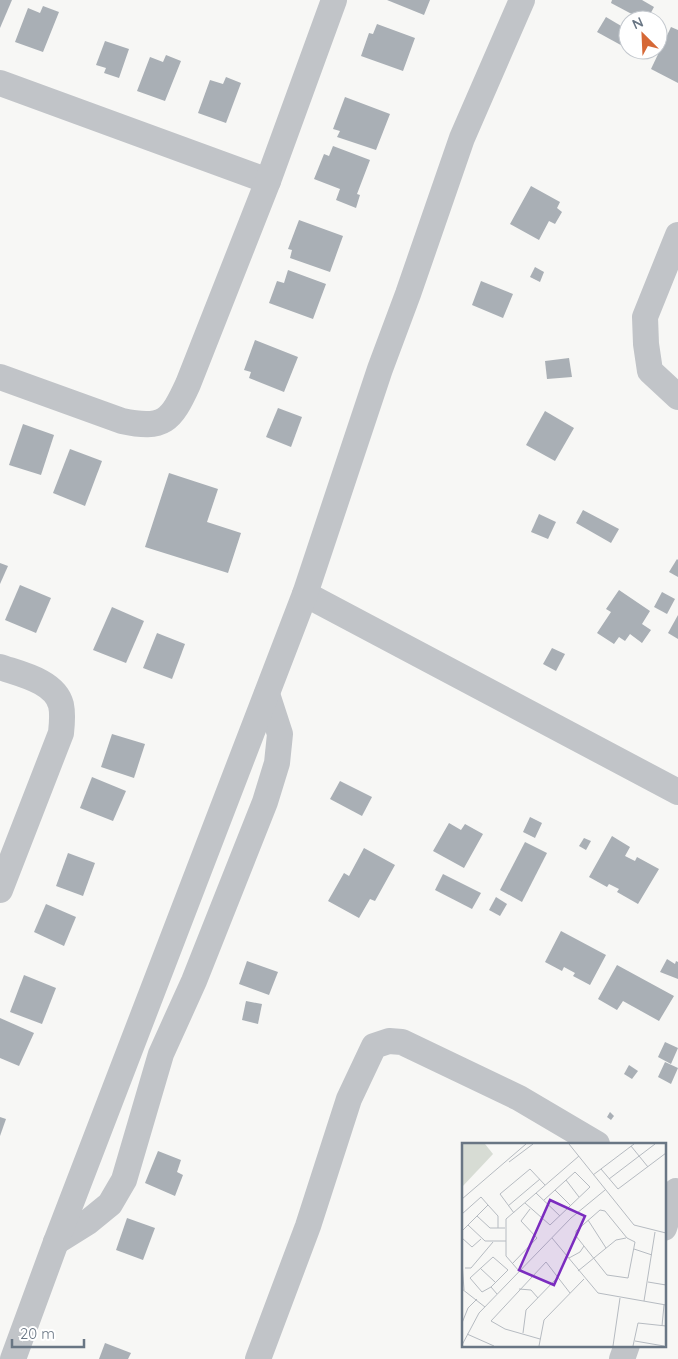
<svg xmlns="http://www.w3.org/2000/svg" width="678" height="1359" font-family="Quicksand,sans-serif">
<rect width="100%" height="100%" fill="#f7f7f5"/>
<g fill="#a9afb5">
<polygon points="0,0 12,0 0,28"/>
<polygon points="387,0 430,0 424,15"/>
<polygon points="612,0 642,0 654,7 647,20 643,20 611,3"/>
<polygon points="43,6 59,12 43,52 15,42 28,8 40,13"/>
<polygon points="606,17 628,30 628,49 597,32"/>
<polygon points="377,24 415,38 403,71 361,56 369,33 373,34"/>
<polygon points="671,27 678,30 678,83 651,69"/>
<polygon points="105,41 129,49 119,78 104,73 106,68 96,65"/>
<polygon points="166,55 181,61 165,101 137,91 150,57 163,62"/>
<polygon points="226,77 241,83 226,123 198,113 210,80 223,84"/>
<polygon points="345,97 390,114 376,150 337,137 340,131 333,129"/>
<polygon points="333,146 370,160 357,194 360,195 356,208 336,200 340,189 314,179 324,154 329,156"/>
<polygon points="531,186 560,202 557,208 562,212 555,224 549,221 539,240 510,224"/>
<polygon points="299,220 343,236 330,272 290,258 292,250 288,249"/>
<polygon points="535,267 544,272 540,282 530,277"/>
<polygon points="288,270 326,284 313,319 269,303 277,281 284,283"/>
<polygon points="481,281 513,294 503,318 472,305"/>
<polygon points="255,340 298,357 284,392 249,378 251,372 244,370"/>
<polygon points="569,358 572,377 547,379 545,361"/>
<polygon points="278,408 302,417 291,447 266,437"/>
<polygon points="545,411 574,428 555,461 526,445"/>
<polygon points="23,424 54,435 41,475 9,465"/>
<polygon points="70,449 102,461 85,506 53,493"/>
<polygon points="169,473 218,489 207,522 241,533 228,573 145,547"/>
<polygon points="583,510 619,529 611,543 576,523"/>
<polygon points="539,514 556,522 548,539 531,532"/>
<polygon points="677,559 678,560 678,577 669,572"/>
<polygon points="0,563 8,566 0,584"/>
<polygon points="20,585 51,598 36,633 5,620"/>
<polygon points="619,590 650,611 642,624 651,630 642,643 630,634 625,641 619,637 614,644 597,633 611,612 606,609"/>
<polygon points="662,592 675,599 667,614 654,607"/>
<polygon points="112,607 144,621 126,663 93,650"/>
<polygon points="678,615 678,639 668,633"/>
<polygon points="157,633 185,644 172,679 143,668"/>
<polygon points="552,648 565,654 556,671 543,664"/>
<polygon points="112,734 145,744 134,778 101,767"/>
<polygon points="92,777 126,791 113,821 80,808"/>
<polygon points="340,781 372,797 362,816 330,799"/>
<polygon points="530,817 542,823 535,838 523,832"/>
<polygon points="449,823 461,830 465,824 483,834 464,868 433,851"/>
<polygon points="612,836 630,847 625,856 635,861 637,857 659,869 638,904 617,892 619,889 609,884 607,887 589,877"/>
<polygon points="584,838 591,841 586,850 579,846"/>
<polygon points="525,842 547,853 522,902 500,890"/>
<polygon points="364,848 395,865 375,901 370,899 359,918 328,901 344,873 349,876"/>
<polygon points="68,853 95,863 83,896 56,886"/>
<polygon points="443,874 481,893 472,909 435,890"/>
<polygon points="496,897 507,904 500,916 489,910"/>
<polygon points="46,904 76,917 64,946 34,932"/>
<polygon points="561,931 606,955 590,985 573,976 575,973 564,967 562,971 545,962"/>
<polygon points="667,959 675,964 676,961 678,962 678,979 660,972"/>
<polygon points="247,961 278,972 269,995 239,984"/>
<polygon points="617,965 674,996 659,1021 623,1001 617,1010 598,999"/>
<polygon points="24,975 56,988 42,1024 10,1012"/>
<polygon points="246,1001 262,1004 258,1024 242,1020"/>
<polygon points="0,1018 34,1033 19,1066 0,1058"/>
<polygon points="665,1042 678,1048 671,1064 658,1057"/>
<polygon points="665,1062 678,1068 671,1084 658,1077"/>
<polygon points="629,1065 638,1071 632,1079 624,1074"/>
<polygon points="610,1112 614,1116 611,1120 607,1117"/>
<polygon points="0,1117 6,1119 0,1136"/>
<polygon points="158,1151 181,1160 177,1172 183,1175 175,1196 145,1183"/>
<polygon points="127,1218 155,1228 143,1260 116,1250"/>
<polygon points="105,1343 131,1353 128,1359 99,1359"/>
</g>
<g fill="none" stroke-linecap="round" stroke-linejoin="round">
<g stroke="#c1c4c8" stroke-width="26">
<polyline points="0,83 268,181"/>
<polyline points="678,235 645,317 646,344 650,371 678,397"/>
<path d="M0,377l122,44c42,9 49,0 66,-37l80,-203 66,-181"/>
<polyline points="305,594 678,792"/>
<path d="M0,667c20,7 55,14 61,38 2,9 1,19 0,28l-61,157"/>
<polyline points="664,1228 676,1191"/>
<polyline points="56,1242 88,1222 110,1204 124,1180 161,1054 194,981 265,802 277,763 280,734 267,694"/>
<polyline points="13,1359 56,1242 305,594 380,369 408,294 462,138 522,0"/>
<polyline points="258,1359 308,1226 349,1099 374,1046 389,1041 402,1042 519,1098 597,1144"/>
<polyline points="622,1359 627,1345"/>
</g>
</g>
<g transform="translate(462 1143)">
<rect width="204" height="204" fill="#f7f7f5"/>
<path d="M0,1h23l8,10 -31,33z" fill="#d7dcd4"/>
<path fill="none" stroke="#b6bbc1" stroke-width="1" d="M107,1l65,81 32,8M169,3l17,21M47,19l24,-18M139,26l17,20 48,-36M131,32l41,-31M147,36l46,-35M104,37l13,17M93,47l15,15M74,50l24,23M0,56l64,-55M63,60l25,22 40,-38 -15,-15 -31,28M46,63l32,-27M138,67l5,1 22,27 8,4 -7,36 -21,-3 -31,-39v-5zM52,70l-14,-19 30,-25 15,16M0,71l19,-17 7,8M15,73l13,12h15M126,77l18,28M6,82l17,16h21M0,88l26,-26 10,11v12M0,95l10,9 9,-8M90,95l46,55 68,12M172,106l18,6M107,115l11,-6 4,-6M0,118l2,29M50,121l25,-26 -16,-17 9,-12M3,125h6l22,-26M18,125l15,14M57,128l-13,-15v-37l73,-63M116,128l38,-31 10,-2M186,139l18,3M29,144l-9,5 -12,-14 23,-21 15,13 -17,17 6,7M0,146l23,18M57,146l12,1 7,8M182,158l11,-69M0,180l6,-15 9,-9M200,183l2,-21M61,190l3,-23 32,-33M5,191l27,12M78,196l-35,-10 -14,-8 55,-59 24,31M173,198l29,5M0,202l17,-32 92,-95 34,-28M77,203l5,-26 40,-41M151,203l7,-48M171,203l5,-23 28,3"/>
<path fill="#7b2cbf" fill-opacity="0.15" stroke="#7b2cbf" stroke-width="2.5" d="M88,57l35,16 -31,69 -35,-15z"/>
<rect width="204" height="204" fill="none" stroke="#697684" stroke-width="2.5"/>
</g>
<g transform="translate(643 35) rotate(336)"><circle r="24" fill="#ffffff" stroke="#c3c8ce"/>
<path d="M0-4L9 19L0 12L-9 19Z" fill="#d66836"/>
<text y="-8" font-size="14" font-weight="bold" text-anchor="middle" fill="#697684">N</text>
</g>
<path d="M12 1339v8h72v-8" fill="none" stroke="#697684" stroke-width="2.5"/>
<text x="20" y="1339" font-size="15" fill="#697684" stroke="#ffffff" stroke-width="4" paint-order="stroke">20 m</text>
</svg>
